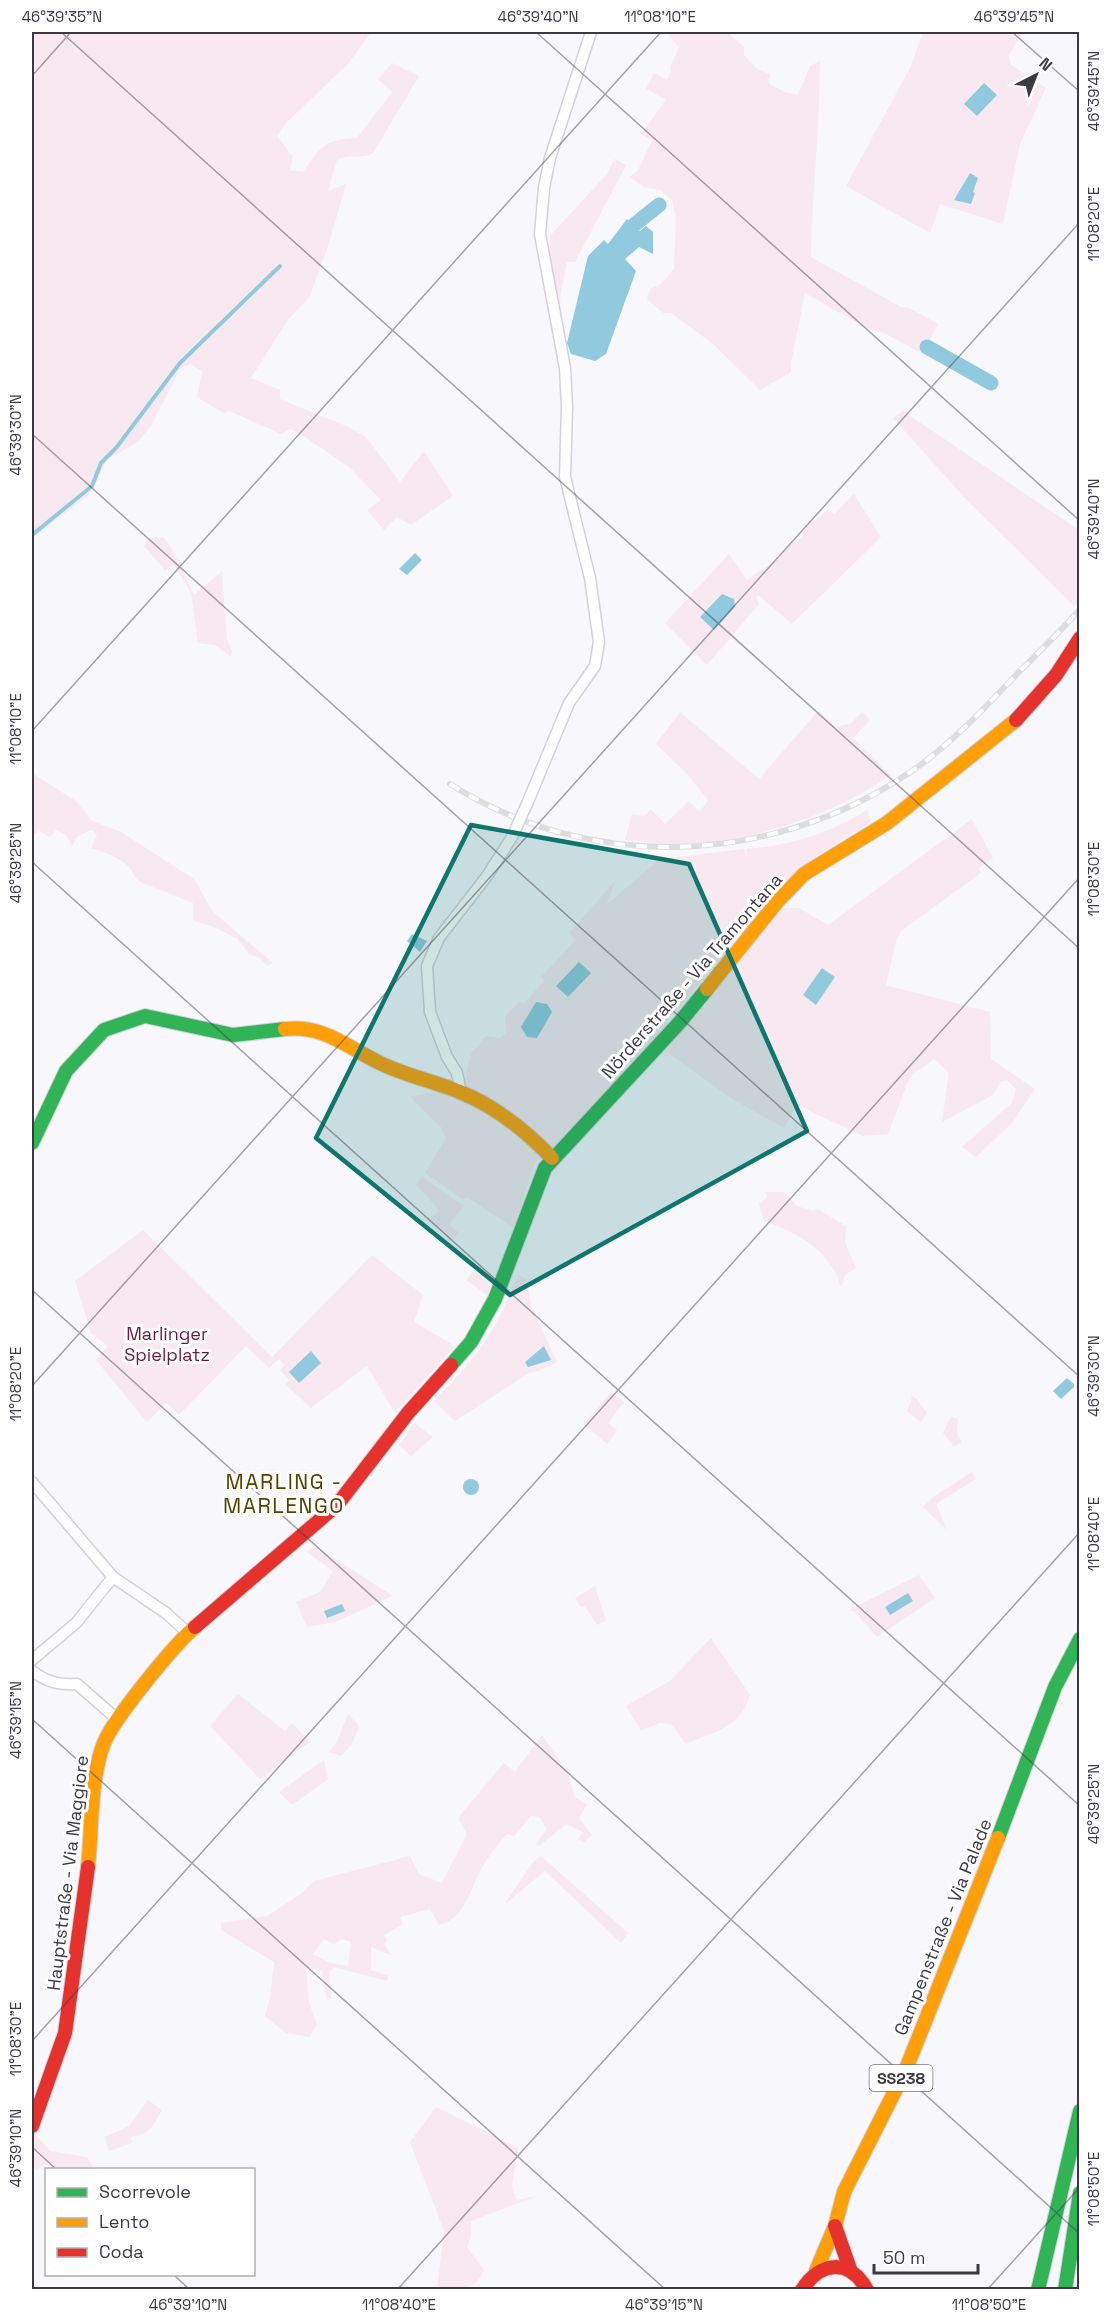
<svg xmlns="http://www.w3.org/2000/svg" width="1111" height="2321" font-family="'Space Grotesk',sans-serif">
<rect width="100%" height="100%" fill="#f7f7fc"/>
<g fill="#f8e9f0" fill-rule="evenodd">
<path d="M32,32h339l-23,32 -62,59 -9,13 16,21 -3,13 13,2c17,-25 23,-33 54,-34l35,-46 -14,-13 14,-16 27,13 -46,77c-12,7 -24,0 -36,7l-9,31 18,-7 -16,56 -20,56 -22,24 -37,58 29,12v9l66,27 20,11 34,45 24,-31 29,45 -42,29 -14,-8 -13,13 -17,-20 14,-10 -32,-33 -50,-34 -9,-4 -9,5 -52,-23 -6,2 -26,-16 5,-26 -12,-7 -10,5 -28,55 -13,17 -32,19 -18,35 -57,43z"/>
<path d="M670,32h57l17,15v8l13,14 13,5 -2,9 17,9 13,3 12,-29 10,-5c0,66 -8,131 -9,196l90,50 8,1 29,16 -15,30 -37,-20 -20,-6 -61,-35 -14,70v9l-31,18 -47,-46 -42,-31h-8l-16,-14 3,-10 11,-5 13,-15 2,-51 -4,-18 -12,-10 -16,-3 -14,-10 8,-7 14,-30 -11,-6 25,-34 -20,-11 8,-16 13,7 4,-9 -1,-4 9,-20 -10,-11z"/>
<polygon points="923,32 1022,32 1009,56 1011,65 1046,88 1020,144 1003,224 940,204 930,233 846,186 910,68"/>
<polygon points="614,159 626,165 575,262 567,262 560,296 561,329 550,260 550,236 607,174"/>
<polygon points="903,411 1079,530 1079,600 1075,607 963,496 893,418"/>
<polygon points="854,494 881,537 792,624 758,595 756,598 759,604 707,665 665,623 729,554 747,580 782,556 783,551 802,537 806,527 829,509 834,514"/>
<polygon points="163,537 171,547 194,595 222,571 227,640 232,652 230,656 215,645 198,643 191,592 174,565 165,570 144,546 150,538"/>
<path d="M818,711l18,16 15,-4 11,-11 8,8 -17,18 38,37c-59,41 -148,71 -221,69 -15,0 -30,-3 -45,-4l7,-26 12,2 7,-7 14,15 24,-23 11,11 8,-12 -22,-27 -30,-29 24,-32 79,67z"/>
<path d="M32,773l44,28 16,20 29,11 73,47 19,33 60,51 -6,3 -7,-8 -11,-4 -11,-15 -26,-13 -19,-5v-18l-53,-21c-6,-5 -7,-11 -12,-16 -10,-9 -24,-14 -37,-18l6,-14 -6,-4 -14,7 -5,9 -6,-11 -10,-5 -6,7 -11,-6 -7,5z"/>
<path d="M867,810l4,12 -59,37 -35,32 -11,-10 4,5 -17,18 4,7 -76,96 -13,11v8l-33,34 -5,3 -7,-3 2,9 -29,39 -38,38 -23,16 -21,66 -46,-30 -5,1 -38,-26 21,-35 -5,-11 -31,-30 31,-7 24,-11 6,-25 15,-18 14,2 6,-4 -1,-18 15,-15 3,3 21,-23 -3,-4 35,-37 -7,-7 46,-52 -8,23 53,-45 84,-10 3,8 -1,-8c42,-3 85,-16 121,-39z"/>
<polygon points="972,819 993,858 979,868 981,873 901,931 896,941 886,985 990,1012 991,1059 1035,1089 1012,1123 976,1157 962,1147 1012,1103 1016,1089 1007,1080 1001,1081 993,1095 942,1122 949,1073 934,1059 912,1075 907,1084 888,1134 863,1136 797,1105 784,1128 734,1100 665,1051 782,908 799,908 828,925"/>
<polygon points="422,1177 464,1206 449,1224 459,1233 449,1242 443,1231 429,1220 439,1210 416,1184"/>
<path d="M765,1192h19l13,14 16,5 5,-2 28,17 -1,17 11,25 -11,7 -4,13c-9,-37 -43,-55 -77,-67l-5,-17 8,-7z"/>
<polygon points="143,1230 272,1357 372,1255 423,1295 414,1322 455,1346 395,1413 367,1366 311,1408 285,1384 289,1380 280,1370 285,1365 279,1359 269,1368 246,1346 179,1415 166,1403 147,1422 96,1360 108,1346 91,1333 75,1281"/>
<polygon points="479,1264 496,1278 487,1295 466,1280"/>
<path d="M518,1275l9,4 4,26 26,57 -18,9 -10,2 -74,48 -21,-20c42,-43 62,-69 84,-126z"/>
<polygon points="611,1392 624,1402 608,1423 617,1430 607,1444 584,1424"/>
<polygon points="910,1395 917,1399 927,1413 921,1422 907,1411 912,1398"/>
<polygon points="951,1416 958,1419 957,1434 962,1442 954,1447 943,1433"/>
<polygon points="414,1423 433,1437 411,1456 399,1445"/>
<polygon points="972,1472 976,1479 936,1504 947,1530 923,1507 933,1497"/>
<polygon points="315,1546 393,1596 335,1622 307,1627 296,1602 320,1592 333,1571 307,1552"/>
<polygon points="919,1575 935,1598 877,1637 855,1612 849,1610"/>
<polygon points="595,1586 606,1621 597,1625 585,1606 581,1607 575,1598"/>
<path d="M711,1638l39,57c-9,32 -36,37 -64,49l-15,-20 -11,-1 -19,8 -15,-25 44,-25z"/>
<polygon points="238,1694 285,1731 292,1723 310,1742 260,1779 210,1726"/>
<polygon points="348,1714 359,1726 352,1744 341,1756 329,1752 337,1742"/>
<path d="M542,1735l26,38 7,24 12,8 -8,13 13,17 -8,8 -6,-4 5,-7 -17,-8 -26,22 -5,-1 12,-16 -8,-12 -8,-1 -17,20 -7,-2c-8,9 -16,19 -23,30 -13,20 -18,56 -45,61l-9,-16 -30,8 3,7 -19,11 3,6 -3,3 7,11 -20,-8v23l17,6 -1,5 -53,-14 -5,5 2,26 -4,2 -5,-30 -16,-2 3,35 8,21 -7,13 -24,-4 -21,-17 5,-19 4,-35 -53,-32v-7l46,-7 35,-23 12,-12 96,-25 9,18 23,9 25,-49 -9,-16 46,-55 11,9zM324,1939l10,5 8,-5 9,3 -3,24 -20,-4 -15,-8z"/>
<polygon points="324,1760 328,1779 292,1805 279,1792"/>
<polygon points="541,1856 628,1933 621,1943 545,1871 504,1905 533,1862"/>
<path d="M148,2100l14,10c-10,17 -11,23 -31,27l1,6 -23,8 -4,-14 24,-11z"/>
<path d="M436,2107l82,41 -6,38 4,14 21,-4 -66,25v15l-4,11 17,23c-9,22 -27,20 -47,19l7,-58 -34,-89z"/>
<polygon points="32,2130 50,2151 87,2157 94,2169 57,2169 44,2164 37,2170 32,2167"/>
</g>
<g fill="#91cadf">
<polygon points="984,83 997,95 977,116 964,104"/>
<polygon points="970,173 978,178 973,192 975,193 971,204 954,200"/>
<polygon points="627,219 640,231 646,226 653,232 653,254 639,247 625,259 636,271 606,354 595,361 571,354 567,343 588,256 604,240 608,244"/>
<polygon points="415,553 422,560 407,575 399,569"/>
<polygon points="722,594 734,599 735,607 714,630 700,617"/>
<polygon points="412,934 427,941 420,952 407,941"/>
<polygon points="579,962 591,973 568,997 556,986"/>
<polygon points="822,968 835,977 816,1005 803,995"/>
<polygon points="536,1002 547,1004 552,1012 537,1038 527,1037 521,1027"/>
<polygon points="544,1346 551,1360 528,1367 525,1362"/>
<polygon points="311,1351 321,1363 299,1383 289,1372"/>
<polygon points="1067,1378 1074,1384 1074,1387 1061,1399 1053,1391"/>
<circle cx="471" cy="1487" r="8"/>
<polygon points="908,1593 913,1601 890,1615 885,1607"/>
<polygon points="342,1604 345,1611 327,1618 324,1611"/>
</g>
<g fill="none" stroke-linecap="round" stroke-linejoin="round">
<polyline stroke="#91cadf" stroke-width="4" points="32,535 92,486 101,463 116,448 180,363 280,266"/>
<g stroke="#91cadf" stroke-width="15">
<polyline points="634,225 659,205"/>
<polyline points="927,347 991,383"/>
</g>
<defs>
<g id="street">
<polyline points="527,804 569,703 595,666 599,642 590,578 565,477 567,407 565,368 540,234 544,188 550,158 591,32"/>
<polyline points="461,1092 457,1073 447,1057 430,1012 427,966 439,938 487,876 512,837"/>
<polyline points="32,1482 113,1577 166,1613 188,1633"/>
<polyline points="32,1660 76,1623 113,1577"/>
<path d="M32,1671c15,11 26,14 45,13l41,36"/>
</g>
<g id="fast">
<polyline points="32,1143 66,1071 104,1030 145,1016 233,1035 285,1029"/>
<polyline points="451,1365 471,1342 495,1299 545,1168 680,1022 707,989"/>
<polyline points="998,1838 1055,1687 1080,1639"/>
<polyline points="1038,2290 1080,2111"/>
<polyline points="1065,2290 1080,2193"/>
</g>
<g id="slow">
<polyline points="707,989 777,902 804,874 887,823 1016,720"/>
<path d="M285,1029c39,-4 60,17 93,33 25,13 55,19 82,30 35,14 66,39 92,66"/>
<path d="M88,1867c4,-38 2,-89 16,-124 10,-25 70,-98 91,-116"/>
<polyline points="816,2271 835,2226 844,2192 906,2069 998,1838"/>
</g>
<g id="jam">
<polyline points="1016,720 1056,675 1080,638"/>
<polyline points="195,1627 337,1505 408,1413 451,1365"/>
<polyline points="32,2126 65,2033 88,1867"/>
<polyline points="835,2226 850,2269"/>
<path d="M802,2290c18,-29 48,-32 65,0"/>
</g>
</defs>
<use href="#street" stroke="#d3d2d9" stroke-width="13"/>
<use href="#fast" stroke="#d3d2d9" stroke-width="16"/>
<use href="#slow" stroke="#d3d2d9" stroke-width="16"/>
<use href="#jam" stroke="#d3d2d9" stroke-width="16"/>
<use href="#street" stroke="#fefeff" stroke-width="10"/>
<use href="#fast" stroke="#30b455" stroke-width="14"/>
<use href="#slow" stroke="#ff9f0a" stroke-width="14"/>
<use href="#jam" stroke="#e5322d" stroke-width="14"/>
<defs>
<path id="rail" d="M450,784c142,90 322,81 459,-11 42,-28 76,-66 111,-102 20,-20 41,-40 60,-62"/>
</defs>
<use href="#rail" stroke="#ddddde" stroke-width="6"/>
<use href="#rail" stroke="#fff" stroke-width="4" stroke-dasharray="11" stroke-linecap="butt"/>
<defs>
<polyline id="street-bridge" points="512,837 527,804"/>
</defs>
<use href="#street-bridge" stroke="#d3d2d9" stroke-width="13" stroke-linecap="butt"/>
<use href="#street-bridge" stroke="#fefeff" stroke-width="10"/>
</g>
<path fill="#0f766e" fill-opacity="0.2" stroke="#0f766e" stroke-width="4.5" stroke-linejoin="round" d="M471,825l218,39 118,267 -297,164 -194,-157z"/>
<path fill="none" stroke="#3b3a43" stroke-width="1.5" stroke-opacity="0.45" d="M61,32l1019,917M536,32l544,489M1012,32l68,60M32,76l39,-44M32,434l1048,943M32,731l629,-699M32,862l1048,944M32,1290l1048,944M32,1386l1048,-1164M32,1719l634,571M32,2041l1048,-1164M32,2147l25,23M173,2274l17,16M397,2290l683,-758M987,2290l93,-103"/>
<g text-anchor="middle" stroke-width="6" stroke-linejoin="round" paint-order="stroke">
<rect fill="#fff" stroke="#76757b" stroke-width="1.5" x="869.5" y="2065" width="63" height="26" rx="4.5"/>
<g font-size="16" font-weight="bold" fill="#3b3a43">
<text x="901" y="2084">SS238</text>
</g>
<g font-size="18" fill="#3b3a43" stroke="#fff">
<text transform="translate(692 976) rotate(-49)" y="6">Nörderstraße - Via Tramontana</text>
<text transform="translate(68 1873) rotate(-83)" y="6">Hauptstraße - Via Maggiore</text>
<text transform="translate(943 1927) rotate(-68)" y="6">Gampenstraße - Via Palade</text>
</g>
<g font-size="18" fill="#6b193e" stroke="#fff">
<text x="167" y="1340">Marlinger<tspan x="167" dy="21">Spielplatz</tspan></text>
</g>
<g font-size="21" letter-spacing="1.5" fill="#4f4400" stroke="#fff">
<text x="284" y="1489">MARLING -<tspan x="284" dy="24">MARLENGO</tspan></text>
</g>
</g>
<rect width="1111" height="2321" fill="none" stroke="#ffffff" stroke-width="66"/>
<rect x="45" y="2168" width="210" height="108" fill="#ffffff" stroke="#b1b0b4" stroke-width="1.5"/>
<rect x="57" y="2188" width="30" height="9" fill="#30b455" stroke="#b1b0b4" stroke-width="1.5"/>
<text x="99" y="2198" font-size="18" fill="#3b3a43">Scorrevole</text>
<rect x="57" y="2218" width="30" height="9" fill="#ff9f0a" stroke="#b1b0b4" stroke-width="1.5"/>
<text x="99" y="2228" font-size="18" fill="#3b3a43">Lento</text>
<rect x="57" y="2248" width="30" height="9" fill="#e5322d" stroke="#b1b0b4" stroke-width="1.5"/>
<text x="99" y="2258" font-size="18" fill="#3b3a43">Coda</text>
<g transform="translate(1036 75) rotate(42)" stroke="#ffffff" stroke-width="4.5" paint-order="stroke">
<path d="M0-4.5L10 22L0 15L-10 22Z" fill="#3b3a43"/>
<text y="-9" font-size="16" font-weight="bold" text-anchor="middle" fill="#3b3a43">N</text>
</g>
<path d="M874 2264v9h104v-9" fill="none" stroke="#3b3a43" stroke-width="3"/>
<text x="883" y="2264" font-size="18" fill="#3b3a43" stroke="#ffffff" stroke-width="4.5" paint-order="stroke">50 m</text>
<rect x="33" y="33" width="1045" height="2255" fill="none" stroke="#3b3a43" stroke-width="2"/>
<g font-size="15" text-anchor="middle" fill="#3b3a43">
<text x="62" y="22">46°39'35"N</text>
<text x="538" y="22">46°39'40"N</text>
<text x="660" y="22">11°08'10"E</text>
<text x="1014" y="22">46°39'45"N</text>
<text transform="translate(1094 91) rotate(-90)" y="5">46°39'45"N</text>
<text transform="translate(1094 224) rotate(-90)" y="5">11°08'20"E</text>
<text transform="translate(16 435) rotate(-90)" y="5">46°39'30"N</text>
<text transform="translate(1094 519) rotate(-90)" y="5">46°39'40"N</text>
<text transform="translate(16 729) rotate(-90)" y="5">11°08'10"E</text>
<text transform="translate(16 863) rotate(-90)" y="5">46°39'25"N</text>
<text transform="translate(1094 879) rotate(-90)" y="5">11°08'30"E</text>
<text transform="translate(1094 1376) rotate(-90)" y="5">46°39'30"N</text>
<text transform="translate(16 1384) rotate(-90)" y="5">11°08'20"E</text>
<text transform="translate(1094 1534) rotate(-90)" y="5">11°08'40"E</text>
<text transform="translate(16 1720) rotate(-90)" y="5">46°39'15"N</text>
<text transform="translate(1094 1804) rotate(-90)" y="5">46°39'25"N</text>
<text transform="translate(16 2039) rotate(-90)" y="5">11°08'30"E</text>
<text transform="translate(16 2148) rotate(-90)" y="5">46°39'10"N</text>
<text transform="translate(1094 2189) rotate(-90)" y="5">11°08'50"E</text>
<text x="188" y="2310">46°39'10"N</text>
<text x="399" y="2310">11°08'40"E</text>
<text x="664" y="2310">46°39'15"N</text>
<text x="989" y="2310">11°08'50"E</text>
</g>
</svg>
